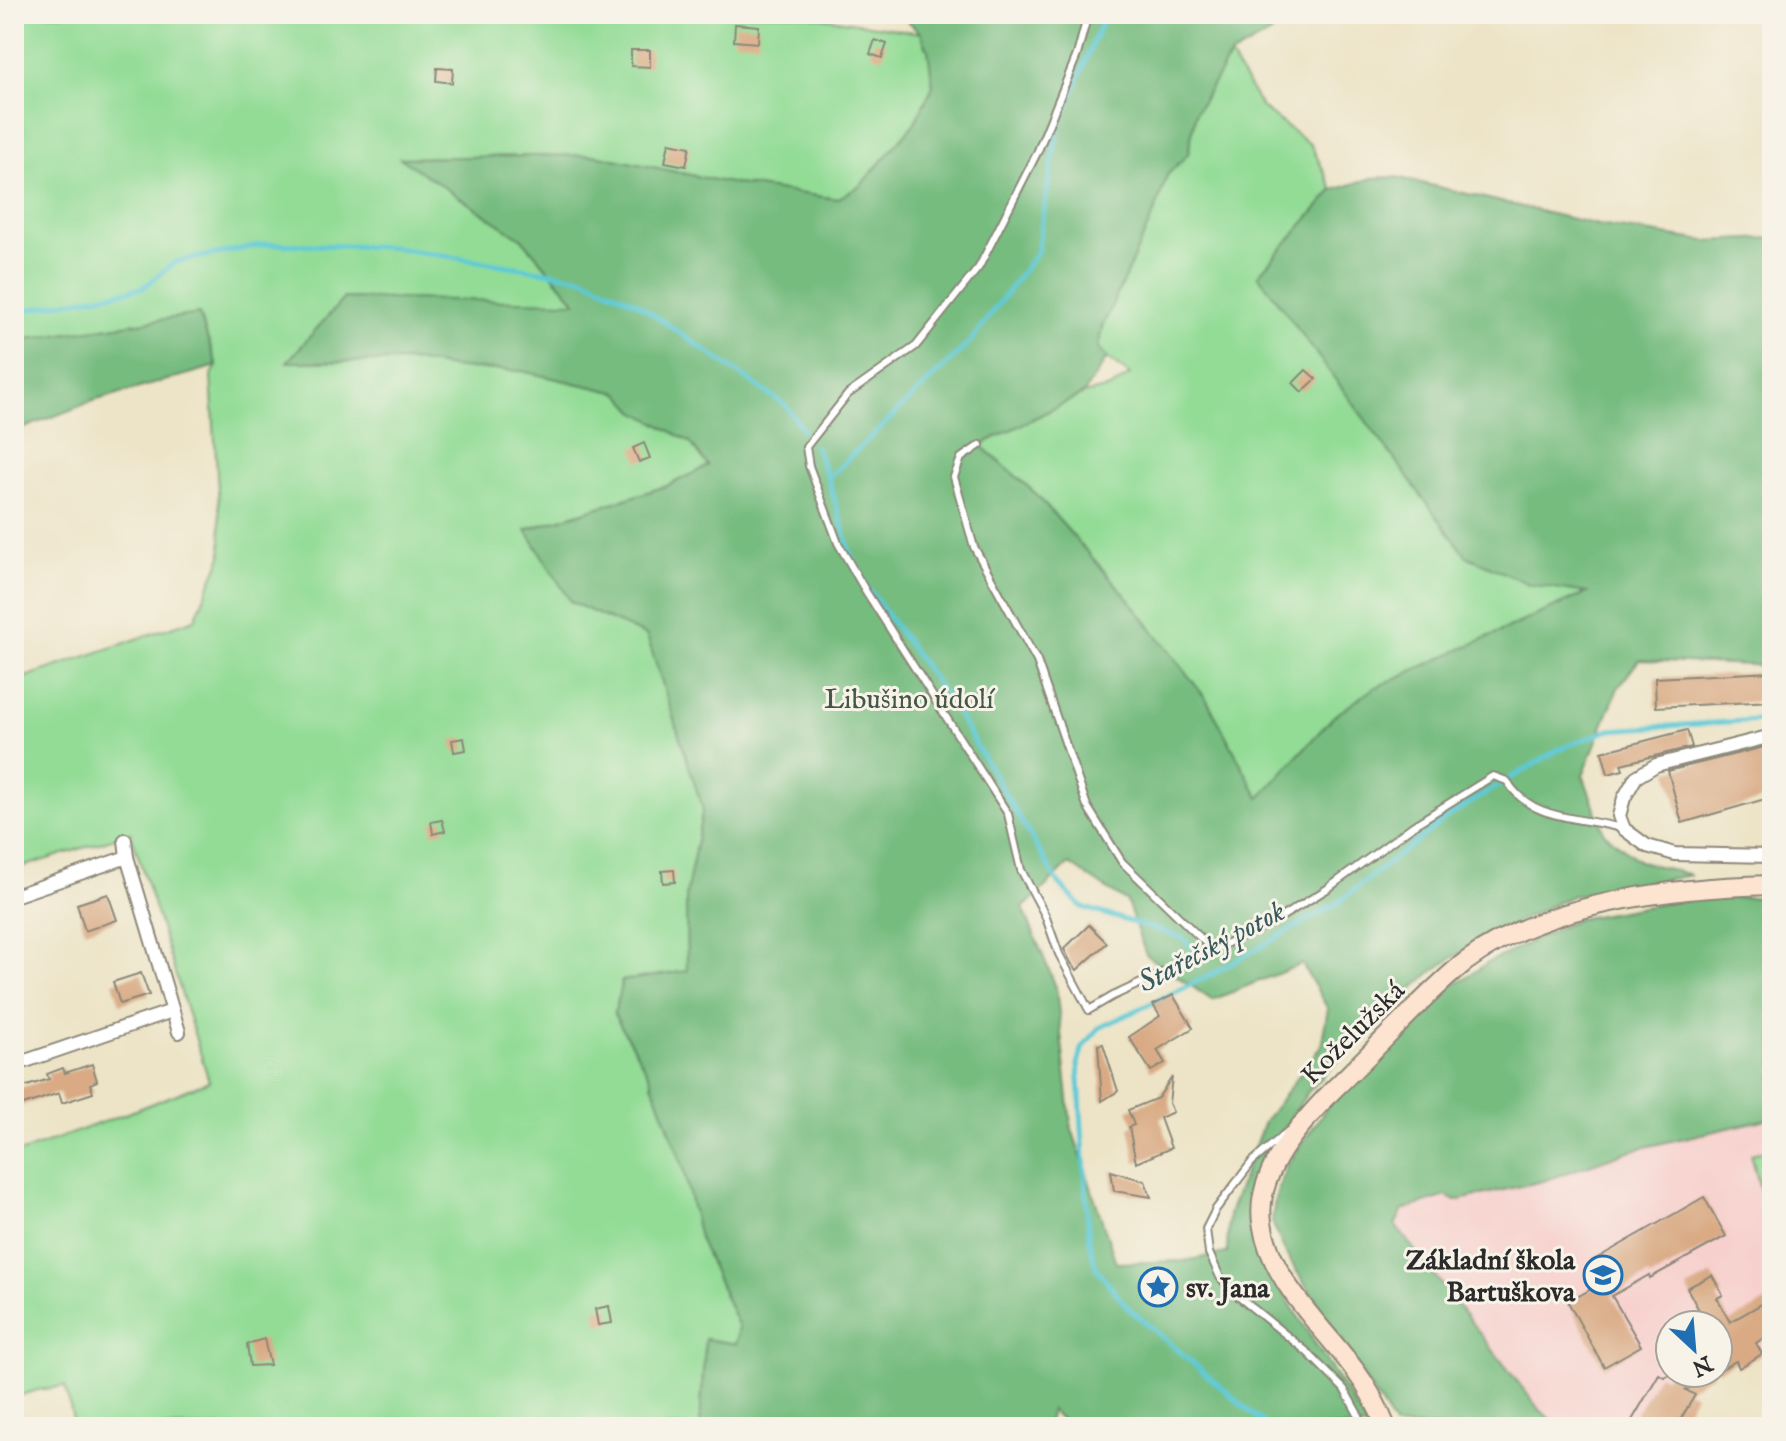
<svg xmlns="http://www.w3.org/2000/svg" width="1786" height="1441" font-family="'IM FELL English',serif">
<rect width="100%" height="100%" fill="#f7f3e8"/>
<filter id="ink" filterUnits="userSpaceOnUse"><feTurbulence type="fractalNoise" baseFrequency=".0125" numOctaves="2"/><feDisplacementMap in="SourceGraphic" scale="16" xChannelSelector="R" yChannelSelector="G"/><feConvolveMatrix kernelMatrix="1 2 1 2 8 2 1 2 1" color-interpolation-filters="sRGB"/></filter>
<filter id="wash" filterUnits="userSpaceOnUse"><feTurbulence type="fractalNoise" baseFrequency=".006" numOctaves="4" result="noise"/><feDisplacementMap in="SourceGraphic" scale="32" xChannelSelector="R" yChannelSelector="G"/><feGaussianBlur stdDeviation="1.8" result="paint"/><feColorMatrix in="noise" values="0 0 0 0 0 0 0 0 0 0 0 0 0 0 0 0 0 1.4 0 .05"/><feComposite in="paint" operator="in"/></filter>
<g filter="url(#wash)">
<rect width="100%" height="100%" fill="#ede4c7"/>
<polygon fill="#f7d0cd" points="1772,1118 1772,1349 1739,1368 1735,1362 1718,1371 1718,1325 1670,1325 1670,1373 1715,1373 1687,1389 1695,1395 1676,1427 1559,1427 1539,1409 1394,1225 1403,1210 1446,1196 1455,1201 1543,1181 1632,1150"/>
<g fill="#93dc96" stroke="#5f8460" stroke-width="2">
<path d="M14,14h784l123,19 7,17 5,36 -19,38 -54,62 -23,13 -113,-17 -129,-27 -194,3 121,81 55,64 -233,-5 -55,64 125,-1 45,7 63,3 98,22 15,18 55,31 19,25 -42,19 -140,43 44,73 76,34 56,173 -17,87 1,75 -65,10 -8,33 35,61 34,91 16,72 40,89 -3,17 -31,-5 -5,88h-625l-10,-41 -27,4 -24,7v-242c65,-25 131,-47 195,-74l-78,-248 -109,34 -8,-20v-166l181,-62 27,-63 -11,-180 6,-10 -18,-52 -185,27z"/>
<polygon points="1230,56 1262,108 1311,145 1333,190 1258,276 1528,584 1588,592 1374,688 1333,717 1259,799 1207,700 1128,598 1034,492 980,445 1083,394 1110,388 1130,375 1107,358 1098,348 1102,327 1155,211 1167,175 1188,154 1196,112"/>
<polygon points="1772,1149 1772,1210 1766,1212 1751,1154"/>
</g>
<g fill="#76bc7f" stroke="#507455" stroke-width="2" fill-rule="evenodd">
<path d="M900,14h380l2,8 -11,11 -41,23 -34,56 -8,42 -21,21 -12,36 -53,116 -4,21 9,10 -24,36 -103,51 54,47 94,106 79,102 52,98 74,-81 41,-29 213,-95 -58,-9 -63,-28 -208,-281 75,-85 39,-12 24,-1 202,48 107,16 67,-3v428l-133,-6 -21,28 -35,87 21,58 35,28 52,14 -120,21 -94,45 -48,33 -50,44 -71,74 -43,64 -13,38 -4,31 17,39 103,163h-299l-18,-17 -4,17h-347l5,-88 31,5 3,-17 -40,-89 -16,-72 -34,-91 -35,-61 8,-33 65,-10 -1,-75 17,-87 -56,-173 -76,-34 -45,-72 141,-44 41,-20 -18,-24 -55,-31 -16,-18 -97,-22 -63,-3 -45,-7 -127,1 57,-64 232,4 -54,-63 -122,-81 195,-3 129,27 113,17 23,-13 54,-62 19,-38 -5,-36 -7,-17zM1069,864l58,38 19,53 66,45 90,-36 26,45 -7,37 -57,76 -35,92 -2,39 -43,8 -68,2 -45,-137 -15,-139 -33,-79z"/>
<polygon points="199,314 217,366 93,401 14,432 14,341"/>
<polygon points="1772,897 1772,1118 1632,1150 1543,1181 1455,1201 1446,1196 1403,1210 1395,1225 1539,1409 1559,1427 1395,1427 1286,1254 1272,1222 1275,1199 1286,1167 1327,1107 1444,992 1489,962 1578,919 1693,898"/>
</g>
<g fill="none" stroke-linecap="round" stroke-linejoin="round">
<g stroke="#5dc9d6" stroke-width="5">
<polyline points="14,312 143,288 175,262 266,244 390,247 584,278 635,302 786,406 803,430"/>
<polyline points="815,446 828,478 851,555 867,587 952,705 1059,884 1082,907 1183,938 1192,948"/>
<polyline points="828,478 970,342 1037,252 1058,128 1105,14"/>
<polyline points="1268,1427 1127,1307 1096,1268 1089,1241 1078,1063 1083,1046 1099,1028 1207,977 1336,904 1450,815 1559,749 1609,730 1772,719"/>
</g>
</g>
<g id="blocks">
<g fill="#d9aa84">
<polygon points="735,24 759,26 758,43 734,41"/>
<polygon points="875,40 887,44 882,58 870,54"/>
<polygon points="631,50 650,50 650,67 631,66"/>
<polygon points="437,68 453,69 452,83 436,81"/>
<polygon points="669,143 690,147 686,166 665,162"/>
<polygon points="1306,370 1316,379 1302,392 1293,383"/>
<polygon points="644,443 650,458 639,462 633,448"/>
<polygon points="1772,672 1772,701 1656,707 1655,678"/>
<polygon points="1687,730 1692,747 1621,764 1623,770 1608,774 1602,752"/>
<polygon points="464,738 466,750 454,752 452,740"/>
<polygon points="1772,745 1772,797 1682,823 1668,771"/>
<polygon points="442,820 445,831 433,834 431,822"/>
<polygon points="674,870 675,882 663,883 662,871"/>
<polygon points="108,894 117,920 85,931 77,904"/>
<polygon points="1089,925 1107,943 1077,970 1071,963 1064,949"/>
<polygon points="141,973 149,995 120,1004 113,982"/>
<polygon points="1173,995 1193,1028 1157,1050 1165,1063 1151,1071 1129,1037 1160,1016 1153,1005"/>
<polygon points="1103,1044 1118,1091 1102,1101 1098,1045"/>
<polygon points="92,1064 97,1081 90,1084 93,1093 62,1103 59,1093 14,1108 14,1090 49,1079 47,1074 63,1068 65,1073"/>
<polygon points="1172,1077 1169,1103 1173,1112 1160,1118 1171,1148 1136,1163 1129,1127 1134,1125 1128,1110 1158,1098"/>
<polygon points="1111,1171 1145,1181 1151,1197 1114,1191"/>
<polygon points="1704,1197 1726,1236 1650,1278 1649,1275 1612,1296 1641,1346 1604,1367 1568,1302 1604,1282 1592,1261"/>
<polygon points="1712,1275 1723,1295 1717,1298 1730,1322 1772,1298 1772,1334 1756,1343 1762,1354 1739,1368 1736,1361 1718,1371 1718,1325 1707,1325 1687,1288"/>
<polygon points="609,1306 612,1323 598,1325 595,1309"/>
<polygon points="264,1339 270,1365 250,1366 247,1344"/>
<polygon points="1671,1373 1715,1373 1686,1390 1695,1395 1676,1427 1628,1427 1659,1374 1664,1377"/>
</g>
</g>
</g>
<g filter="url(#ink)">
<use href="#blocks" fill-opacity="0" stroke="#8c8879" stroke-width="2"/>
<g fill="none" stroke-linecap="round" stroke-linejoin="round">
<defs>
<g id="lane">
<path d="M1088,14l-11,41 -40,98 -58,114 -63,79 -68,48 -42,53 3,19 29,77 27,47 143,224 13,56 24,45 14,39 30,56 24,-14 160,-74 54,-33 87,-64 79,-49 14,5c25,42 76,35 117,48"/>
<polyline points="980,445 961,458 954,477 974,547 1037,661 1087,806 1122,862 1213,950"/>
<polyline points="1288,1131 1252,1162 1216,1209 1206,1229 1209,1253 1220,1277 1234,1293 1306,1351 1344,1389 1365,1427"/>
</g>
<g id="street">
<polyline points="1772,736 1656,765 1636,777 1624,798 1619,816 1624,829 1647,846 1675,854 1772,856"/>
<polyline points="125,840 127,857"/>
<polyline points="14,896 127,857 179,1032"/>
<polyline points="14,1065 172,1011"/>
<polyline points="1764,1427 1772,1420"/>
</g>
<path id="secondary" d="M1386,1427c-8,-20 -19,-41 -32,-58 -33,-45 -84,-88 -92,-147 -7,-51 40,-100 73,-134 26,-25 51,-51 77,-77 17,-17 34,-34 53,-49 81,-60 209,-75 307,-77"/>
</defs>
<use href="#lane" stroke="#8c8879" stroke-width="10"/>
<use href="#street" stroke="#8c8879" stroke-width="16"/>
<use href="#secondary" stroke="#8c8879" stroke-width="22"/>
<use href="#lane" stroke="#fff" stroke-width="6"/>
<use href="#street" stroke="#fff" stroke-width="12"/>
<use href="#secondary" stroke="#fde4d0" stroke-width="18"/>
</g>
</g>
<defs>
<symbol id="school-ring" viewBox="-11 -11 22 22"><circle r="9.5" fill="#f7f3e8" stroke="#1f6fb2" stroke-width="1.5"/><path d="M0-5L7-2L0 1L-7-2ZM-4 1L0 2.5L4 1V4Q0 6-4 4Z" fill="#1f6fb2"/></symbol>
<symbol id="sight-ring" viewBox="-11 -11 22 22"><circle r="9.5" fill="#f7f3e8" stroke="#1f6fb2" stroke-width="1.5"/><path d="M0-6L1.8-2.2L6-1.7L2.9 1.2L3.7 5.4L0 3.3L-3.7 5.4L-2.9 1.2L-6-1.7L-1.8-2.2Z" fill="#1f6fb2"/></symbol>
</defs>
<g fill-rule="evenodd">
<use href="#school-ring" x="1581" y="1253" width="44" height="44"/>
<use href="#sight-ring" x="1136" y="1265" width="44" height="44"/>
</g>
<g text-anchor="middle" stroke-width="6" stroke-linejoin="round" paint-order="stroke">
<g font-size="28" fill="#455746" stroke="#f7f3e8">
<text x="909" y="708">Libušino údolí</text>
</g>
<g font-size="28" fill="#2b2b2b" stroke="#f7f3e8">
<text transform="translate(1352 1032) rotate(-45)" y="10">Koželužská</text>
</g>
<g font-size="28" font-weight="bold" fill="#2b2b2b" stroke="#f7f3e8" text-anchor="end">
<text x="1575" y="1269">Základní škola<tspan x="1575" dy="32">Bartuškova</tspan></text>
<text x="1186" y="1297" text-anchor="start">sv. Jana</text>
</g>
<g font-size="30" font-style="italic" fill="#3a5a5e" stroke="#f7f3e8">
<text transform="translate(1211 946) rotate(-28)" y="10">Stařečský potok</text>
</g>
</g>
<rect width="1786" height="1441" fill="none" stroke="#f7f3e8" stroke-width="48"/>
<g transform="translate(1694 1349) rotate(154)"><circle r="38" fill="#f7f3e8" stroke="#a5a39c" stroke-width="2"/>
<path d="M0-6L14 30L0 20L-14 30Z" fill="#1f6fb2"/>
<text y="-12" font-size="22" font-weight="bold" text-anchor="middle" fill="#2b2b2b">N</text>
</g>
</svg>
